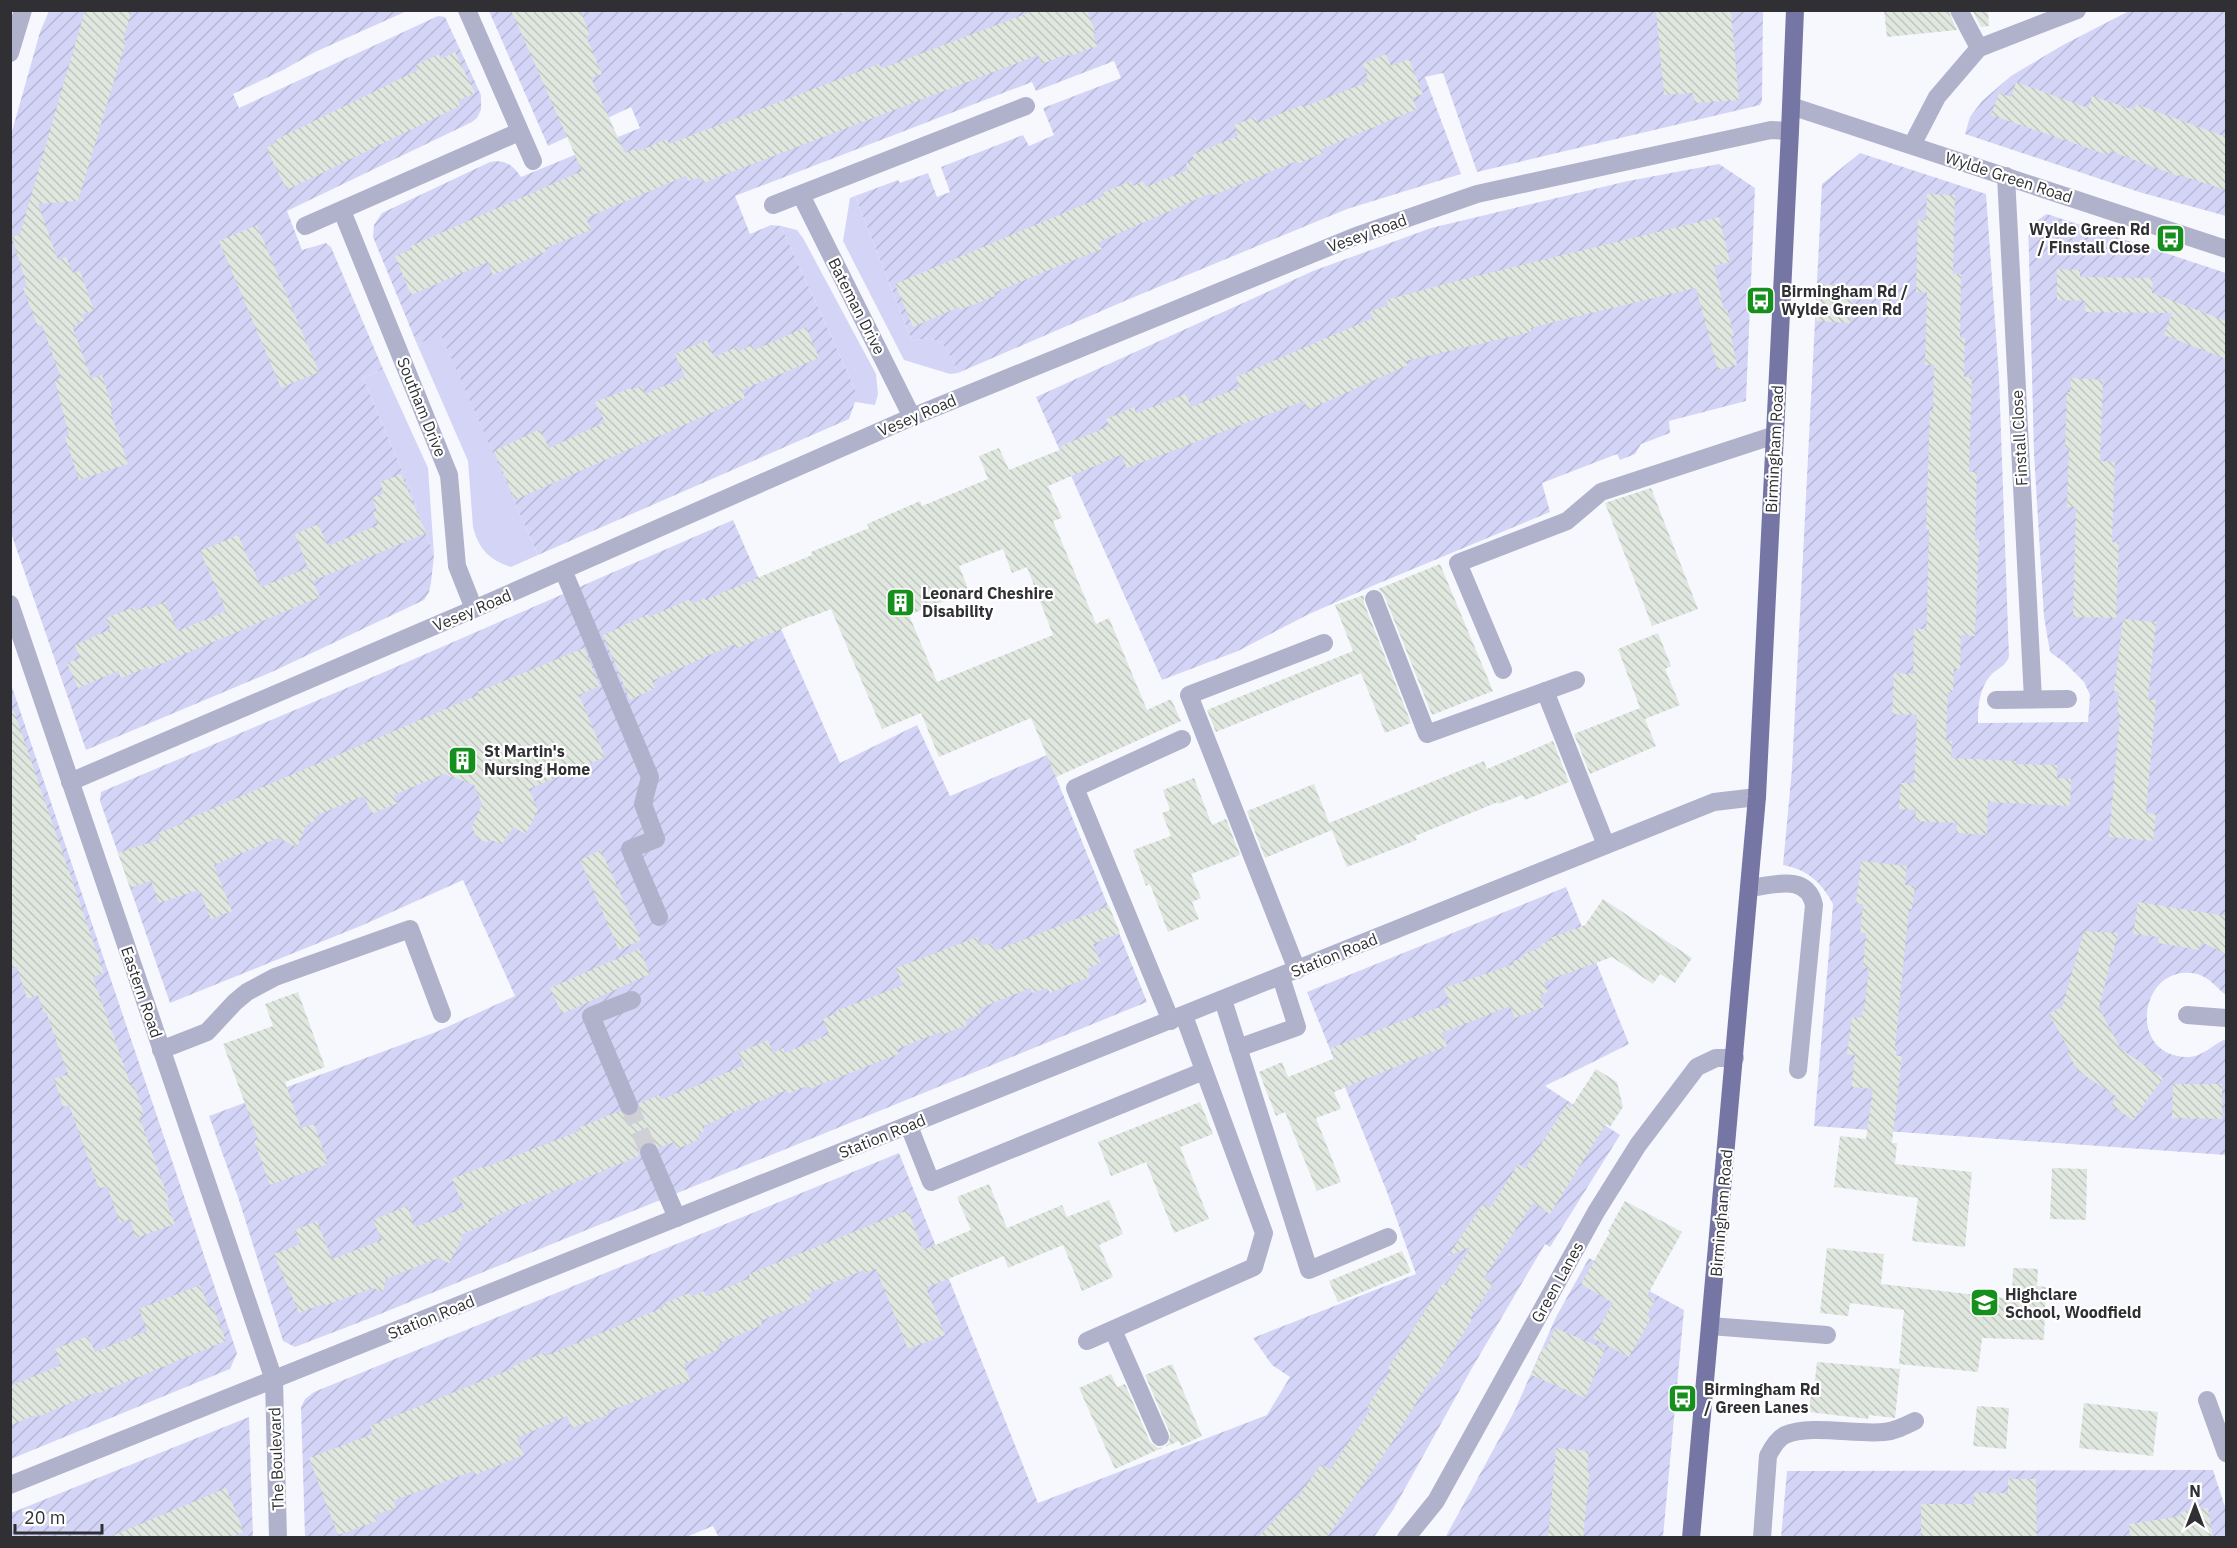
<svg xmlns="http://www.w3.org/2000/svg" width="2237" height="1548" font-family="'IBM Plex Sans',sans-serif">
<defs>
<pattern id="garden-furrows" width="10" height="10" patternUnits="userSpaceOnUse" patternTransform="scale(1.5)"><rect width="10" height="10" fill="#d4d5f6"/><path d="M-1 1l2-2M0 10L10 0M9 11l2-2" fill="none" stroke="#b6b7d4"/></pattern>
<pattern id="building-back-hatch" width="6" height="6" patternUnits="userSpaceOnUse" patternTransform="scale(1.5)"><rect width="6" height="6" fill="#dfe7df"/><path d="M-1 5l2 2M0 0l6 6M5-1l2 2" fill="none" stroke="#c0c6c0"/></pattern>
</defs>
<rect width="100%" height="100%" fill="#f7f8fe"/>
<g fill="#d4d5f6">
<path d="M855,196l57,145c31,-8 35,6 46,32l-8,1 -46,-14 -61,-119 7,-43z"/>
<polygon points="781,226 797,230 803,238 876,374 878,394 875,405 855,402 855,389"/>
<path d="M441,334l97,221 -27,12c-21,-7 -32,-17 -38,-40l-5,-66 -51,-117z"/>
<polygon points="383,369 428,468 434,555 409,487 363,378"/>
</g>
<g fill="url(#garden-furrows)">
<path d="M841,10l1,3 8,-3 913,1 -1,90 -2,4 -283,67 -34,-99 -18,4 36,97 -114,35 -220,91 -169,73c-11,-25 -15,-40 -46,-32l-57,-145 43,-16 2,3 28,-10 9,24 13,-5 -9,-25 82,-32 6,11 25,-11 -11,-27 78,-30 -7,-17 -78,30 -4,-9 -297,114 15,38 21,-9 10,1 74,163v13l-6,17 -311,136 -97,-220 -24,9 -44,-107 1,-12 8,-12 108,-51c15,-3 23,3 31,15l119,-49 -9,-21 -83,39 -59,-135z"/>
<polygon points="2131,10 2226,11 2226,216 2139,192 1965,134 1970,117 1982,101 2011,76 2063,45"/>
<polygon points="49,11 407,11 315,52 285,69 233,94 239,108 438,16 445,17 481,95 481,110 477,118 472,122 287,211 302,250 326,243 331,247 383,369 363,378 409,487 434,555 431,583 429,592 424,600 274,671 86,750 11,533 11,135 40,32"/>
<path d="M1860,153l126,41 13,183 10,279c-2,10 -13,13 -19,20 -11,14 -12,30 -12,47l110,-1 2,-27 -6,-13 -19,-19 -15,-11 -6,-35 -10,-163 -5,-196c0,-24 -5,-31 18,-44l179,59v722c-10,-7 -15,-17 -29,-21 -56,-13 -72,80 -12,83 18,1 26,-12 41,-18v116l-412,-29 19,-222c-12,-22 -25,-34 -50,-39l9,-96 30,-585z"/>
<polygon points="1719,164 1755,188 1746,401 1669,421 1670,433 1641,444 1635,454 1620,460 1617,454 1542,483 1550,512 1377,584 1307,615 1238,651 1162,680 1036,397 1313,271 1431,228 1628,181"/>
<polygon points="733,520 840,763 917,725 950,796 1047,755 1147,1002 368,1319 295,1347 283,1341 238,1197 209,1116 436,1032 515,996 463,880 363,925 170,1003 100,801 101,792 375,676"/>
<polygon points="10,681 237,1353 230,1369 11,1459"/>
<polygon points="1566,887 1629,1044 1545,1086 1620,1135 1550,1247 1545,1244 1472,1368 1393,1510 1374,1537 719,1538 713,1526 684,1538 305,1537 301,1407 305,1399 314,1392 899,1153 1038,1503 1267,1415 1290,1377 1272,1365 1253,1338 1416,1274 1387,1192 1307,992"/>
<polygon points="1589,1258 1684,1310 1663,1537 1445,1538 1515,1410 1556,1317"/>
<polygon points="249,1417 253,1537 11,1538 11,1513"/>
<polygon points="2213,1470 2226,1510 2226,1537 1781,1538 1787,1471"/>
</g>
<g fill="url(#building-back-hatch)" fill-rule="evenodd">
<polygon points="85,10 132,10 123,40 126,41 78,201 38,204 58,260 66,257 73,273 80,271 94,310 81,315 84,321 76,323 78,326 73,328 91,378 102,375 113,410 110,410 128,464 79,480 65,437 69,435 55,381 61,378 42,325 38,327 23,288 27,287 12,237 20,234"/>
<polygon points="511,10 580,10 590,34 586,36 602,74 591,78 625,153 637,148 639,151 667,139 669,144 879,64 881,68 888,66 1036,10 1087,10 1096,34 1093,35 1098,46 1070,56 1068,54 1042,64 1038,55 703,183 701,177 688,181 686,176 586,218 591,230 546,248 547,251 493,275 488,262 411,295 395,256 412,249 411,246 582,171"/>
<polygon points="1656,10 1731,10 1739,100 1694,103 1693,93 1664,95"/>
<polygon points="1884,10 1948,10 1957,30 1887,37"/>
<polygon points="1972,10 1988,10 1989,26 1981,27"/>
<polygon points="455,52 475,93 458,101 460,106 287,190 266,148 276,143 275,140 418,70 416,65 439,54 441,59"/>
<polygon points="1386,54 1391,66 1409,59 1423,94 1412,98 1417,109 1322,149 1323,153 1298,164 1297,161 1212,196 1211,193 1099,242 1102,249 1032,277 994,293 995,296 960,310 959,307 913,327 895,284 1104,196 1102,193 1131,181 1133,186 1143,181 1146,187 1188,170 1186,163 1194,160 1192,155 1238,136 1234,125 1255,117 1258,123 1302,105 1304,107 1367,82 1365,78 1368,77 1363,64"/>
<polygon points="2016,82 2088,108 2092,96 2134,110 2136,104 2226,137 2226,190 2179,175 2178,176 2110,151 2108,155 1991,115 1999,93 2011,97"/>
<polygon points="1927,194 1955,195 1953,274 1961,274 1960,338 1965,338 1964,377 1972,377 1969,472 1977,472 1975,540 1979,540 1975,636 1961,635 1960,669 1954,669 1953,692 1948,692 1946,741 1952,741 1951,758 2016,761 2016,764 2057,765 2057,778 2071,779 2070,806 1988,802 1987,835 1956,833 1957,823 1915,821 1916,810 1899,809 1901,783 1914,783 1917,715 1892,714 1894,673 1913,674 1914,629 1926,629 1927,614 1929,529 1926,529 1930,410 1933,411 1934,365 1925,365 1927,292 1916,292 1918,220 1926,220"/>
<path d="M1719,217l11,45 -16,4 10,44 3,-1 7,27h-3l6,29 -19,5 -22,-82 -134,32 -31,8v4l-125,29 2,4 -100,45 -4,-9 -177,67 -6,-13 -73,31 14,32 -9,3 43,103 13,-6 38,92 24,-11 10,22 -125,56 -25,-59 -92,39 -18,-44 -39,16 -51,-120 -20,8v-1l-75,33 -2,-5 -82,37 3,7 -25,12 -27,-65 45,-21 1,3 41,-18 2,5 13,-6v2l107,-45 -1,-3 58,-24 -2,-4 53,-23 2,5 66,-27 -9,-23 20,-8 10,22 53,-21 -1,-3 48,-20 -3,-7 28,-12 2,6 50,-19 5,13 49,-20 -4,-10 137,-59 -3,-6 18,-7 -2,-5 66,-18zM1003,549l9,24 15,-6 26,68 -116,47 -28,-67 60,-24 -10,-25z"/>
<polygon points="257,225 319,372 281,388 219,241"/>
<polygon points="2057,269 2080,270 2080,277 2153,278 2152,293 2226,321 2226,359 2164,335 2172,313 2085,312 2085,301 2057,300"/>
<polygon points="1818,284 1853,286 1850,323 1816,321"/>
<polygon points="806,327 819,358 742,390 745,398 515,500 494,451 540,429 549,448 605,422 595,402 631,388 632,390 642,386 645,394 685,377 675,354 707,340 714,357 737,347 739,351 752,345 754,350"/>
<polygon points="2071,378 2103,380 2100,461 2115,462 2112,542 2119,542 2116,618 2073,617 2076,507 2067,507 2069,449 2065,449 2067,392 2070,392"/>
<polygon points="401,474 426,533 313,581 295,534 318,524 328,546 378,525 373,512 377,511 372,498 384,493 380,482"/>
<polygon points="1651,488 1698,609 1652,626 1605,503"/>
<polygon points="238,535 261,587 307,568 320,597 149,669 148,667 121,678 118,671 78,688 67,663 80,658 75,645 111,629 106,618 134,607 136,611 149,605 150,608 165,602 178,631 226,611 200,551"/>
<polygon points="1440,564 1493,691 1432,715 1384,595 1378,589"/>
<polygon points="1364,595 1364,603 1411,723 1385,733 1361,673 1216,732 1207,710 1353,651 1335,605"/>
<polygon points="2123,619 2156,622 2148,700 2156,700 2146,813 2156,814 2153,841 2109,837 2120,715 2117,714 2119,692 2114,691"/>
<polygon points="1658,633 1671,666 1665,669 1680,705 1645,719 1656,746 1590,774 1574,734 1640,708 1618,649"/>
<polygon points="584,648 600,686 579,695 605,757 529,789 538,810 526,834 513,827 502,844 491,840 486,842 477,838 472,827 482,804 474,785 444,774 394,795 398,803 372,814 364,796 315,816 317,820 306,825 297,847 278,838 214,865 232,911 211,919 199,890 159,903 151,881 130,888 118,853 160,839 158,833 182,824 181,822 478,695 477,692"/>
<polygon points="10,711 14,711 104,973 93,977 131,1086 134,1085 144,1115 139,1116 169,1200 166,1201 175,1224 136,1238 130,1219 120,1223 107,1186 99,1189 69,1105 63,1107 54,1079 68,1074 46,1012 44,1013 38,995 27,999 17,967 10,969"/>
<polygon points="1553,741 1569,782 1525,800 1522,795 1499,804 1498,802 1415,836 1417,840 1347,867 1329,823 1484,761 1487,769"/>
<polygon points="1194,778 1212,825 1226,819 1240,855 1191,874 1201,898 1192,902 1199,919 1168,932 1150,884 1146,886 1133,850 1171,836 1162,813 1170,810 1163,790"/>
<polygon points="1314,784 1332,830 1265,858 1247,811"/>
<polygon points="601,850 641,940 619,950 580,860"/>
<polygon points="1861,861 1907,866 1905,885 1915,886 1912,909 1909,909 1895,1047 1897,1047 1896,1056 1902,1056 1892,1143 1897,1143 1895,1164 1972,1172 1965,1247 1912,1241 1918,1198 1834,1187 1840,1136 1866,1139 1873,1089 1851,1087 1855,1055 1847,1054 1852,1017 1861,1018 1862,1011 1864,1011 1869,968 1863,967 1866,933 1860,933 1863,904 1856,904"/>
<polygon points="1603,899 1692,958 1675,983 1660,974 1653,984 1612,957 1544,982 1548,992 1540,995 1544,1007 1515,1018 1510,1006 1442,1033 1447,1046 1334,1092 1341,1109 1316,1118 1341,1182 1317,1191 1285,1112 1276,1116 1259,1072 1282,1062 1288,1077 1335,1058 1331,1048 1450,1003 1444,988 1514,964 1513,961 1524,957 1524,954 1542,947 1541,944 1551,940 1550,938 1585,925"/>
<polygon points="2138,902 2226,916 2226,954 2201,942 2200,950 2158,943 2159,937 2133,934"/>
<polygon points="1109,906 1120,933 1093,944 1101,963 1087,969 1090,977 1050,993 1047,988 1032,993 1030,988 979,1009 981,1014 965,1020 967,1025 942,1035 941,1032 897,1049 899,1054 809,1089 807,1086 788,1094 787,1090 734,1112 702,1127 704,1132 698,1134 700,1139 677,1149 674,1142 659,1148 651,1141 644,1142 638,1150 639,1156 502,1213 488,1220 489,1223 461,1235 462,1239 449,1263 439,1258 386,1279 383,1292 373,1288 324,1306 323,1304 299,1313 274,1254 301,1244 295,1230 317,1221 332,1259 382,1240 373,1220 407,1206 415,1227 464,1208 452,1179 484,1166 484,1168 579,1131 578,1128 619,1111 627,1117 634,1116 638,1112 640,1103 659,1095 661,1100 686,1089 687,1090 744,1065 738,1053 768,1040 773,1053 783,1048 785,1053 829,1034 823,1019 837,1013 836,1011 903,985 896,968 977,937 981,946 991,943 995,951"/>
<polygon points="2084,931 2118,933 2099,1008 2121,1049 2163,1078 2133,1120 2111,1105 2117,1097 2078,1071 2067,1052 2070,1051 2049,1014 2062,1007"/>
<polygon points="639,949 650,974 562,1014 550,988"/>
<polygon points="298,992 325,1067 285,1082 301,1128 314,1124 328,1164 270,1185 254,1141 258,1139 223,1044 273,1026 265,1004"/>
<polygon points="1596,1069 1617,1082 1623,1107 1610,1127 1606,1124 1550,1214 1533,1203 1484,1278 1493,1284 1470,1318 1472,1320 1435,1378 1432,1377 1395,1438 1335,1526 1325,1538 1258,1538 1294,1498 1296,1500 1321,1464 1330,1470 1371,1409 1367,1407 1391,1370 1388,1368 1443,1283 1446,1285 1471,1247 1448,1256 1483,1204 1490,1208 1518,1164 1525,1169 1567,1104 1571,1107"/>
<polygon points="2173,1084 2222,1084 2222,1119 2172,1118"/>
<polygon points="1200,1102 1213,1134 1180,1147 1209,1219 1174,1233 1146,1162 1111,1176 1098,1142"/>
<polygon points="2052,1168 2087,1169 2086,1220 2050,1219"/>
<polygon points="989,1184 1007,1228 1062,1205 1067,1217 1109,1200 1123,1234 1099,1245 1113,1277 1082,1291 1063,1245 1008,1268 1004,1256 926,1288 945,1335 908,1349 876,1269 865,1273 864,1270 809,1293 811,1300 761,1321 762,1325 718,1344 720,1349 684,1364 690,1380 607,1412 608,1415 572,1428 567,1416 517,1438 524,1455 475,1475 473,1471 393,1501 396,1508 375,1515 377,1521 338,1535 309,1458 373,1434 370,1426 514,1368 513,1366 545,1352 546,1356 664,1307 663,1304 689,1293 691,1297 704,1291 706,1296 750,1278 749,1274 908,1210 923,1250 971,1230 957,1197"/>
<polygon points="1625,1201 1682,1232 1647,1296 1655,1300 1647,1315 1651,1318 1629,1357 1593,1338 1613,1303 1581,1284 1610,1232 1608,1231"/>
<polygon points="1827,1248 1884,1254 1881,1284 2012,1299 2013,1268 2038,1269 2037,1286 2046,1287 2044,1340 1982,1338 1978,1372 1899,1364 1904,1310 1850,1303 1848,1316 1820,1313"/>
<polygon points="1402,1251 1411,1272 1338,1302 1329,1281"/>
<polygon points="200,1285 209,1308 213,1307 226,1341 97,1394 97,1392 37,1417 36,1415 10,1425 10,1386 61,1365 55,1349 88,1336 95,1352 147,1331 139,1309"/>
<polygon points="1555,1328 1605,1349 1585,1398 1531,1375 1543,1348 1546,1349"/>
<polygon points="1817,1362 1900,1369 1895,1418 1869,1415 1868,1419 1809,1412 1811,1388 1814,1389"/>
<polygon points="1172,1364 1202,1436 1181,1446 1179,1441 1165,1447 1169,1443 1170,1433 1145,1375"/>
<polygon points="1111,1374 1117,1387 1125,1384 1150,1442 1158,1448 1164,1447 1115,1469 1079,1388"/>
<polygon points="2084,1403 2158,1412 2153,1456 2079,1448"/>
<polygon points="1977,1406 2009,1408 2006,1449 1973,1446"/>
<polygon points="1556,1448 1589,1451 1587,1471 1590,1471 1583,1538 1548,1538"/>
<polygon points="2008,1479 2036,1479 2037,1538 1921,1538 1921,1504 1974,1504 1974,1493 2008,1493"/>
<polygon points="226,1488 244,1532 230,1538 107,1538"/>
<polygon points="2208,1508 2213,1538 2130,1538 2129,1524 2181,1516 2181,1512"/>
</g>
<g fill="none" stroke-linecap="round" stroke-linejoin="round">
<polyline stroke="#cfd0d6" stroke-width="18" stroke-dasharray="18 9" stroke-linecap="butt" points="629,1106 649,1152"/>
<g stroke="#b0b2cc" stroke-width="18">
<polyline points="467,10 533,161"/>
<polyline points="1959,10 1979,48"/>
<polyline points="10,53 23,10"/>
<polyline points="1791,106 2226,249"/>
<polyline points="1912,145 1937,97 1979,48 2077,10"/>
<polyline points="2006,176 2033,699"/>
<polyline points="801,195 912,417"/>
<polyline points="773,205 1026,106"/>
<polyline points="342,211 449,475 457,566 474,609"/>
<polyline points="305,226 519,132"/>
<polyline points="563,570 650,777 643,804 656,839 630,849 659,917"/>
<polyline points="1374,599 1427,734 1576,680"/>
<polyline points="10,604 274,1380 278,1538"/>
<polyline points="1503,670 1458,563 1567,521 1601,492 1775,435"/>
<polyline points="1545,691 1606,845"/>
<polyline points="1996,700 2068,699"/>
<polyline points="70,782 474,609 912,417 1356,236 1477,194 1771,130 1790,131"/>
<path d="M1749,888c25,-3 58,-15 65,17l-16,165"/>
<polyline points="1297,970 1189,695 1324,643"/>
<polyline points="1223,1000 1309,1270 1388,1237"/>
<polyline points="2187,1015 2226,1018"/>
<polyline points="1171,1021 1075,788 1182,739"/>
<polyline points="1238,1048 1297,1027 1281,977"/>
<polyline points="161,1050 207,1032 235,1002 247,992 275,977 410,929 442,1014"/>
<polyline points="629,1106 591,1016 632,1000"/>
<polyline points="909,1126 931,1182 1204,1071"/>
<polyline points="649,1152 677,1218"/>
<polyline points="1710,1326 1827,1335"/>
<polyline points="1113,1330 1160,1437"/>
<polyline points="1087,1341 1254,1267 1264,1233 1184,1016"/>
<polyline points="2207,1400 2226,1453"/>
<polyline points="10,1485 1714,802 1757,797"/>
<polyline points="1406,1538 1436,1501 1596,1212 1638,1145 1697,1067 1716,1058 1735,1058"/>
<path d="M1762,1538l6,-82c4,-8 9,-17 17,-21 25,-11 71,0 99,-3 11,-1 21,-6 31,-11"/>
</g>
<polyline stroke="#7676a5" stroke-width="18" points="1691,1538 1757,797 1790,131 1795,10"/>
</g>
<defs>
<symbol id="bus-square" viewBox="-11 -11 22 22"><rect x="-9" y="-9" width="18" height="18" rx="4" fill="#16901d" stroke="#fff"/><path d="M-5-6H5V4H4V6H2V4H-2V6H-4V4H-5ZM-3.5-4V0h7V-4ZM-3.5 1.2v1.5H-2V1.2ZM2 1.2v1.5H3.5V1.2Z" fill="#fff"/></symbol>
<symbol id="building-square" viewBox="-11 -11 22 22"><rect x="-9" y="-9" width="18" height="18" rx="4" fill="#16901d" stroke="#fff"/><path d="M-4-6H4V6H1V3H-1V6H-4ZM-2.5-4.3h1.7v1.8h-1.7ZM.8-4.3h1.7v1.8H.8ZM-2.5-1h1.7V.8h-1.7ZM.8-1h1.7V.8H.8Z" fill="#fff"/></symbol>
<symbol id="school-square" viewBox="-11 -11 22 22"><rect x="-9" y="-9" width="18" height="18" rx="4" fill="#16901d" stroke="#fff"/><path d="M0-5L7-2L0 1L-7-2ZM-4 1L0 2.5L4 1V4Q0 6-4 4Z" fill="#fff"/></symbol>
</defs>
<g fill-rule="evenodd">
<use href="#bus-square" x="2154" y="222" width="33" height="33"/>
<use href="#bus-square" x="1744" y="284" width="33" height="33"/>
<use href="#building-square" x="884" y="586" width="33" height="33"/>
<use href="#building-square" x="446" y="744" width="33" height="33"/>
<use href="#school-square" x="1968" y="1286" width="33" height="33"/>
<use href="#bus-square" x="1666" y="1382" width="33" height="33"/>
</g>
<g text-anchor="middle" stroke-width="4.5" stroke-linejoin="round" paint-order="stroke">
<g font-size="16" fill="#303034" stroke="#fff">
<text transform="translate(2009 177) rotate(18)" y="6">Wylde Green Road</text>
<text transform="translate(1367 233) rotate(-20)" y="6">Vesey Road</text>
<text transform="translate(857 306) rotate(63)" y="6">Bateman Drive</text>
<text transform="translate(422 407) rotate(68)" y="6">Southam Drive</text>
<text transform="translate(917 415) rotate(-23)" y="6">Vesey Road</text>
<text transform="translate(2019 438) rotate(-93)" y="6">Finstall Close</text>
<text transform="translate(1774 449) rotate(-87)" y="6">Birmingham Road</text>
<text transform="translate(472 610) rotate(-23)" y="6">Vesey Road</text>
<text transform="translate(1334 955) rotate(-22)" y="6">Station Road</text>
<text transform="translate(142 992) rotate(71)" y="6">Eastern Road</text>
<text transform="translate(882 1136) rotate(-22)" y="6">Station Road</text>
<text transform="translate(1721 1213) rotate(-85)" y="6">Birmingham Road</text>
<text transform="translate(1557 1282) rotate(-61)" y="6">Green Lanes</text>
<text transform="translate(431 1317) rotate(-22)" y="6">Station Road</text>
<text transform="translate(276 1459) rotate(-92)" y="6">The Boulevard</text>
</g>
<g font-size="16" font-weight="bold" fill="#303034" stroke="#fff" text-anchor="start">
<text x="2150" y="235" text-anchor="end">Wylde Green Rd<tspan x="2150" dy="18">/ Finstall Close</tspan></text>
<text x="1781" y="297">Birmingham Rd /<tspan x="1781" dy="18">Wylde Green Rd</tspan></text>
<text x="922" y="599">Leonard Cheshire<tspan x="922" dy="18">Disability</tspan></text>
<text x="484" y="757">St Martin's<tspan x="484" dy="18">Nursing Home</tspan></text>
<text x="2005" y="1300">Highclare<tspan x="2005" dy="18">School, Woodfield</tspan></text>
<text x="1704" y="1395">Birmingham Rd<tspan x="1704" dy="18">/ Green Lanes</tspan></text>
</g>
</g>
<rect width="2237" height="1548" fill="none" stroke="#303034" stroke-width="24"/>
<g transform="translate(2195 1506)" stroke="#ffffff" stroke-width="4.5" paint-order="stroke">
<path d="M0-4.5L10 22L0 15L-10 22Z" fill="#303034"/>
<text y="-9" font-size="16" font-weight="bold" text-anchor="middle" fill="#303034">N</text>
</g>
<path d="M15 1524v9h87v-9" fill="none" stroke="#303034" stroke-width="3"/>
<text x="24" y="1524" font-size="18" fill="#303034" stroke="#ffffff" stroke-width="4.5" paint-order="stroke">20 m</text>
</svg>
